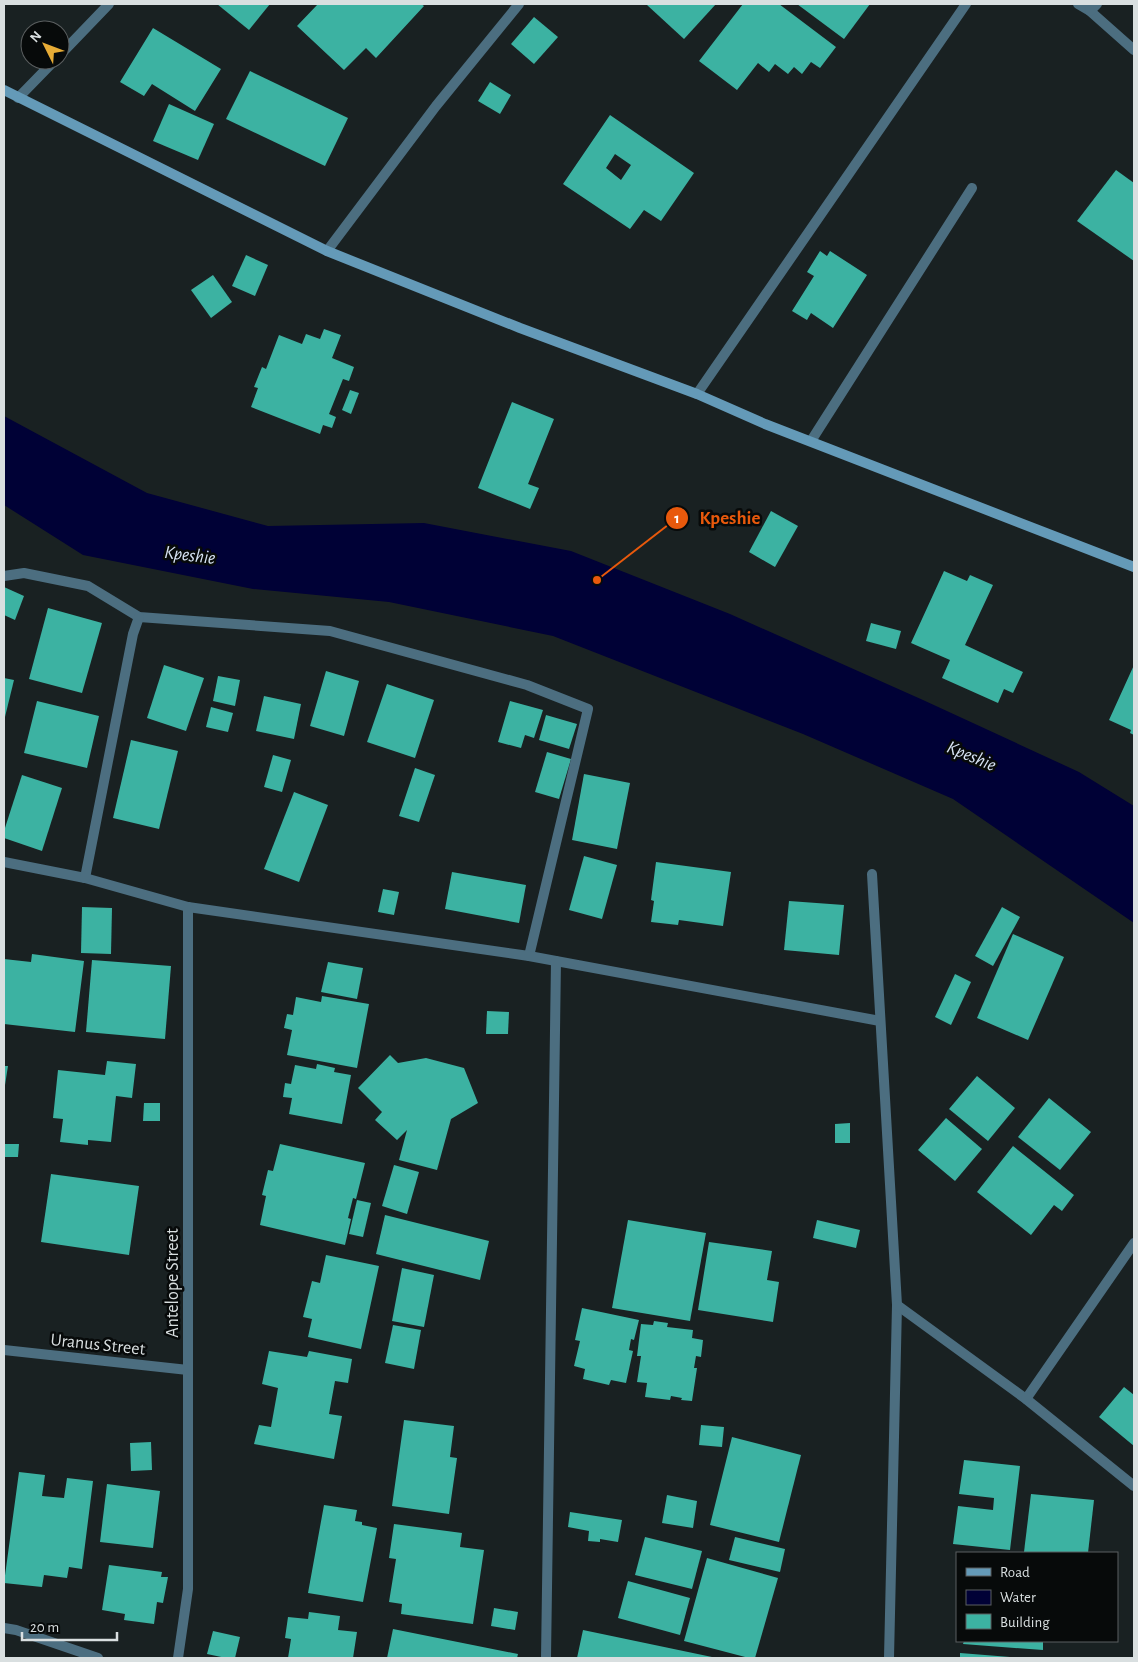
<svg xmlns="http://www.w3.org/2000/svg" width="1138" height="1662" font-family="'Alegreya Sans',sans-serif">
<rect width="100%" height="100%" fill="#192122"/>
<polygon fill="#000136" points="4,416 147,493 268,526 424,523 571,551 730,614 923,700 1079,772 1134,806 1134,923 953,799 803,734 553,636 389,602 253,589 83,555 4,505"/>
<g fill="#3cb2a2" fill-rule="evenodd">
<polygon points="217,4 270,4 249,30"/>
<polygon points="318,4 421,4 424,6 376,58 366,48 344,70 297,26"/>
<polygon points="648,4 716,4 684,39 647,5"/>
<polygon points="743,4 779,4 836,47 820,68 811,62 802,74 794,67 788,74 775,64 769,72 758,63 737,90 699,61"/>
<polygon points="797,4 870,4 844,39"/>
<polygon points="534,17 558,37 534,64 511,44"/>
<polygon points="153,28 221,69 195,111 152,84 144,96 120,82"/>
<polygon points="250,71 348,118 325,166 226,119"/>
<polygon points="490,82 511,95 500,114 478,101"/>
<polygon points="169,104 214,124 198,160 153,141"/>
<path d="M610,115l84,58 -33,48 -17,-11 -14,19 -67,-45zM615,154l16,11 -10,15 -15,-12z"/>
<polygon points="1116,170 1134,183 1134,261 1077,221"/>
<polygon points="820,251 827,256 830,251 867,275 833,328 811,313 807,320 792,311 814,276 807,272"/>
<polygon points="246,255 268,265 255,296 232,286"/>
<polygon points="213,275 232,302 211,318 191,290"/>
<polygon points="324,329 341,335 332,358 354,367 349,381 343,379 329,414 336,417 332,428 323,425 320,434 251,407 258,388 254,387 262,367 266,369 279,335 302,344 306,334 320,339"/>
<polygon points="350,390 359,393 351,414 342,410"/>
<polygon points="512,402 554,419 528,484 539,488 530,509 478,488"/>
<polygon points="771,511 798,526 775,567 749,552"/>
<polygon points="944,571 967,581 970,575 993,585 965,645 1023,672 1013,693 1004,689 998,703 942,678 950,660 911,643"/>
<polygon points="4,587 24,596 15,620 4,615"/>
<polygon points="48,608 102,623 82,693 29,679"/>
<polygon points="871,623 901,631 896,649 866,641"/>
<polygon points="164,665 204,678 186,731 147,718"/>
<polygon points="1134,665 1134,735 1130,733 1131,730 1109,720"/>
<polygon points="326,671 359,681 344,736 310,726"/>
<polygon points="218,676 240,680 235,706 213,701"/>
<polygon points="4,678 14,680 4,721"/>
<polygon points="387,684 434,700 415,758 367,742"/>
<polygon points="264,696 301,704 294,739 256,731"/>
<polygon points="37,701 99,716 87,768 24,753"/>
<polygon points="510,701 543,710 534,738 525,735 521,748 498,742"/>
<polygon points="211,707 233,713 228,732 206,727"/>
<polygon points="546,715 577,724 569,749 539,740"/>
<polygon points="131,740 178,751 159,829 113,818"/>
<polygon points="547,752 571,759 559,799 535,792"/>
<polygon points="273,755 291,760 282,792 264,787"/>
<polygon points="415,768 435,775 419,822 399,816"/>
<polygon points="584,774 630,783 617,849 572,840"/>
<polygon points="22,775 62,788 42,851 4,838 4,831"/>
<polygon points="294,792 328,805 299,882 264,869"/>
<polygon points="584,856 617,865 602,919 569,910"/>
<polygon points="656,862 731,872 723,926 679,920 678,925 651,922 654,901 651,900"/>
<polygon points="452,872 526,885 519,923 445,909"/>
<polygon points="383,889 399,892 394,915 378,912"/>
<polygon points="789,901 844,905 839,955 784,950"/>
<polygon points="82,907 112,908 111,954 81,953"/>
<polygon points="1002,907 1020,917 993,966 975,956"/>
<polygon points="1013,934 1064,957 1028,1040 977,1018"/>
<polygon points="32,954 84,961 75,1032 4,1024 4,959 31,962"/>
<polygon points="92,960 171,966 165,1039 86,1032"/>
<polygon points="328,962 363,968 357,999 321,992"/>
<polygon points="955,974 971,982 951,1025 935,1017"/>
<polygon points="322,996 369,1004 357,1068 287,1055 292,1030 284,1028 287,1014 293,1015 296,997 321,1002"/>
<polygon points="487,1011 509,1012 508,1034 486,1034"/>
<polygon points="390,1055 398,1063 426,1058 464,1068 478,1103 451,1119 437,1170 399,1160 407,1130 397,1140 375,1120 382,1112 358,1088"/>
<polygon points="107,1061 136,1064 132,1098 116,1096 111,1142 88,1140 88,1145 60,1142 63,1119 53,1118 58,1070 105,1075"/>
<polygon points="317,1064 335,1068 334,1072 351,1075 342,1124 289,1114 292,1098 283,1097 285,1083 291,1084 295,1065 316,1069"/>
<polygon points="4,1066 8,1066 5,1085 4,1085"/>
<polygon points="977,1076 1015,1108 988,1141 949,1109"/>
<polygon points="1049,1098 1091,1132 1060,1170 1018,1137"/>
<polygon points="144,1103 160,1103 160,1121 143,1121"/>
<polygon points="946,1118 982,1149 955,1181 918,1150"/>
<polygon points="850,1123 850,1143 835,1143 835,1124"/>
<polygon points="4,1144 19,1144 18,1157 4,1157"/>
<polygon points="280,1144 365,1163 356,1199 353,1198 348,1218 351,1219 345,1245 260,1225 266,1196 262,1195 268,1170 273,1171"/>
<polygon points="1013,1146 1074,1195 1062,1211 1054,1205 1031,1235 977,1192"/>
<polygon points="394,1165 419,1172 407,1214 382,1206"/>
<polygon points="51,1174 139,1186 129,1255 41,1242"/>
<polygon points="357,1200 371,1203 363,1237 349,1234"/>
<polygon points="385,1215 489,1241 480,1280 376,1254"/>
<polygon points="628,1220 706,1233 690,1321 612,1308"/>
<polygon points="817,1220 860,1230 856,1248 813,1238"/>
<polygon points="709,1242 772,1251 767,1280 779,1282 773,1322 698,1310"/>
<polygon points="326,1255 379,1266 361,1349 308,1337 312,1319 303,1317 312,1281 320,1283"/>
<polygon points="402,1268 434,1275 424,1327 392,1321"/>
<polygon points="582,1308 639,1320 634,1340 631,1339 629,1350 633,1351 626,1383 611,1380 609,1385 583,1379 585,1369 574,1366 580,1341 575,1340"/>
<polygon points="654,1321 668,1323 667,1327 693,1330 692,1338 703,1340 701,1357 696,1356 694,1368 697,1368 692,1401 681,1400 682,1398 671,1396 670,1400 645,1397 647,1383 637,1382 641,1356 637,1356 641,1324 653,1325"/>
<polygon points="393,1325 421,1330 414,1369 385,1363"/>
<polygon points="269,1351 307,1357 309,1351 352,1359 348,1383 335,1381 329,1414 342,1416 334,1459 254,1444 259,1425 271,1427 278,1388 262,1384"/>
<polygon points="1124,1387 1134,1395 1134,1446 1099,1417"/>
<polygon points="404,1420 454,1426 450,1457 457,1458 449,1514 392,1506"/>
<polygon points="701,1425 724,1427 722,1447 699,1445"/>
<polygon points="732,1437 801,1455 779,1542 710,1525"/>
<polygon points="151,1442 152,1470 131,1471 130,1443"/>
<polygon points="964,1460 1020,1466 1010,1550 953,1544 958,1506 993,1510 994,1498 959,1494"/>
<polygon points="19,1472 45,1475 42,1496 64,1498 67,1478 93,1481 82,1569 69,1567 67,1578 44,1575 42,1587 4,1583"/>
<polygon points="107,1484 160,1491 153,1548 100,1542"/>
<polygon points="1031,1494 1094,1500 1088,1553 1024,1552"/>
<polygon points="667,1495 697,1501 693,1528 662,1523"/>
<polygon points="324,1505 357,1510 355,1521 362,1522 362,1525 377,1528 363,1602 308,1593"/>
<polygon points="570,1512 622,1520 618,1542 600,1539 600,1542 588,1541 589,1531 568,1527"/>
<polygon points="394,1524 462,1533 460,1547 484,1550 473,1624 401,1614 402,1604 389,1602 396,1559 389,1558"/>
<polygon points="645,1537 702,1551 692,1589 635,1575"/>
<polygon points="735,1537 785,1549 780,1572 729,1560"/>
<polygon points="707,1558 778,1578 755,1658 749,1658 684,1641"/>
<polygon points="109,1565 162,1572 161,1577 168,1577 163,1603 157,1602 154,1624 124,1620 125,1614 102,1610"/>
<polygon points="628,1581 690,1598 680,1635 618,1618"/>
<polygon points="494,1608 518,1612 515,1630 491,1626"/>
<polygon points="309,1612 340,1616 338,1630 357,1632 353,1658 288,1658 291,1639 285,1638 288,1617 308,1619"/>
<polygon points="393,1629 518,1654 517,1658 387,1658"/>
<polygon points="583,1630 712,1657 711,1658 577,1658"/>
<polygon points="213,1631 240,1637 235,1658 226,1658 207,1654"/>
<polygon points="964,1641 1043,1641 1043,1650 963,1644"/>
<polygon points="960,1653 1010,1657 1010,1658 960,1658"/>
</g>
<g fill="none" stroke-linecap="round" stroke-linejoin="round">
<g stroke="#4c6e80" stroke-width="10">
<polyline points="1078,4 1090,11 1134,50"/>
<polyline points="1090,11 1097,4"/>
<polyline points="60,55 109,4"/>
<polyline points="18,98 55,60"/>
<polyline points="327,251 436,106 519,4"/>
<polyline points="697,394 966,4"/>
<polyline points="811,441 972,188"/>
<polyline points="4,576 24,573 88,586 139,617 330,631 527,685 588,709 529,956"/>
<polyline points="4,862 85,878 188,907 529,956 880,1021"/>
<polyline points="872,874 897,1305 889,1658"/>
<polyline points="85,878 133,634 139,617"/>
<polyline points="897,1305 1026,1399 1134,1486"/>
<polyline points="4,1350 188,1370"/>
<polyline points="1026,1399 1134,1243"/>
<polyline points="4,1628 16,1630 98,1658"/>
<polyline points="178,1658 188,1589 188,907"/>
<polyline points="546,1658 556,961"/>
</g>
<polyline stroke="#649ab8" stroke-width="10" points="4,90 327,251 520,328 697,394 765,424 1134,567"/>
</g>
<g text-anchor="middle" stroke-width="5" stroke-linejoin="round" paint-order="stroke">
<g font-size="18" fill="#d9dfe0" stroke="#070a0a">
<text transform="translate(172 1283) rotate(-90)" y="6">Antelope Street</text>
<text transform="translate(98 1344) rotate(6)" y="6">Uranus Street</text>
</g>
<g font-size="19" font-style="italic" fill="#d7e3f4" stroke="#070a0a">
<text transform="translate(190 554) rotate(7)" y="7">Kpeshie</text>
<text transform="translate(972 755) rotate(23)" y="7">Kpeshie</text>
</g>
</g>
<path fill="none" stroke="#e8590c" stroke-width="2" d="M597 580L677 518"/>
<g fill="#e8590c" stroke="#070a0a" stroke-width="2">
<circle cx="597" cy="580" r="5"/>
<circle cx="677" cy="518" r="12"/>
</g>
<g font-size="15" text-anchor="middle" font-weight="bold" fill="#fff">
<text x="677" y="523">1</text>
</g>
<g font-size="19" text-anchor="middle" font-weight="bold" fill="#e8590c" stroke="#070a0a" stroke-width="5" stroke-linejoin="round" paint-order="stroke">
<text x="730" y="524">Kpeshie</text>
</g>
<rect width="1138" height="1662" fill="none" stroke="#d9dfe0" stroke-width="10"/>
<rect x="956" y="1552" width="162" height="90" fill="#070a0a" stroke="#5b5f60"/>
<rect x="966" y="1568" width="25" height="8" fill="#649ab8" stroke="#5b5f60"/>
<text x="1000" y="1577" font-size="15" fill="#d9dfe0">Road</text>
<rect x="966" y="1590" width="25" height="15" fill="#000136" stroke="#5b5f60"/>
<text x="1000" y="1602" font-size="15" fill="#d9dfe0">Water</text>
<rect x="966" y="1614" width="25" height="15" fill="#3cb2a2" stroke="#5b5f60"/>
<text x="1000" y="1627" font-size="15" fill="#d9dfe0">Building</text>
<g transform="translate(45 45) rotate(312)"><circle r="24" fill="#070a0a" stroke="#5b5f60"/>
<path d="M0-4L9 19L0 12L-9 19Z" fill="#e7ac36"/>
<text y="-8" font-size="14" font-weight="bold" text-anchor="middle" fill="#d9dfe0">N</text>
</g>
<path d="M22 1632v8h95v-8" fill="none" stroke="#d9dfe0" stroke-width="2.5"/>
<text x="30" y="1632" font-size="15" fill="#d9dfe0" stroke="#070a0a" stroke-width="4" paint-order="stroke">20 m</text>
</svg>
